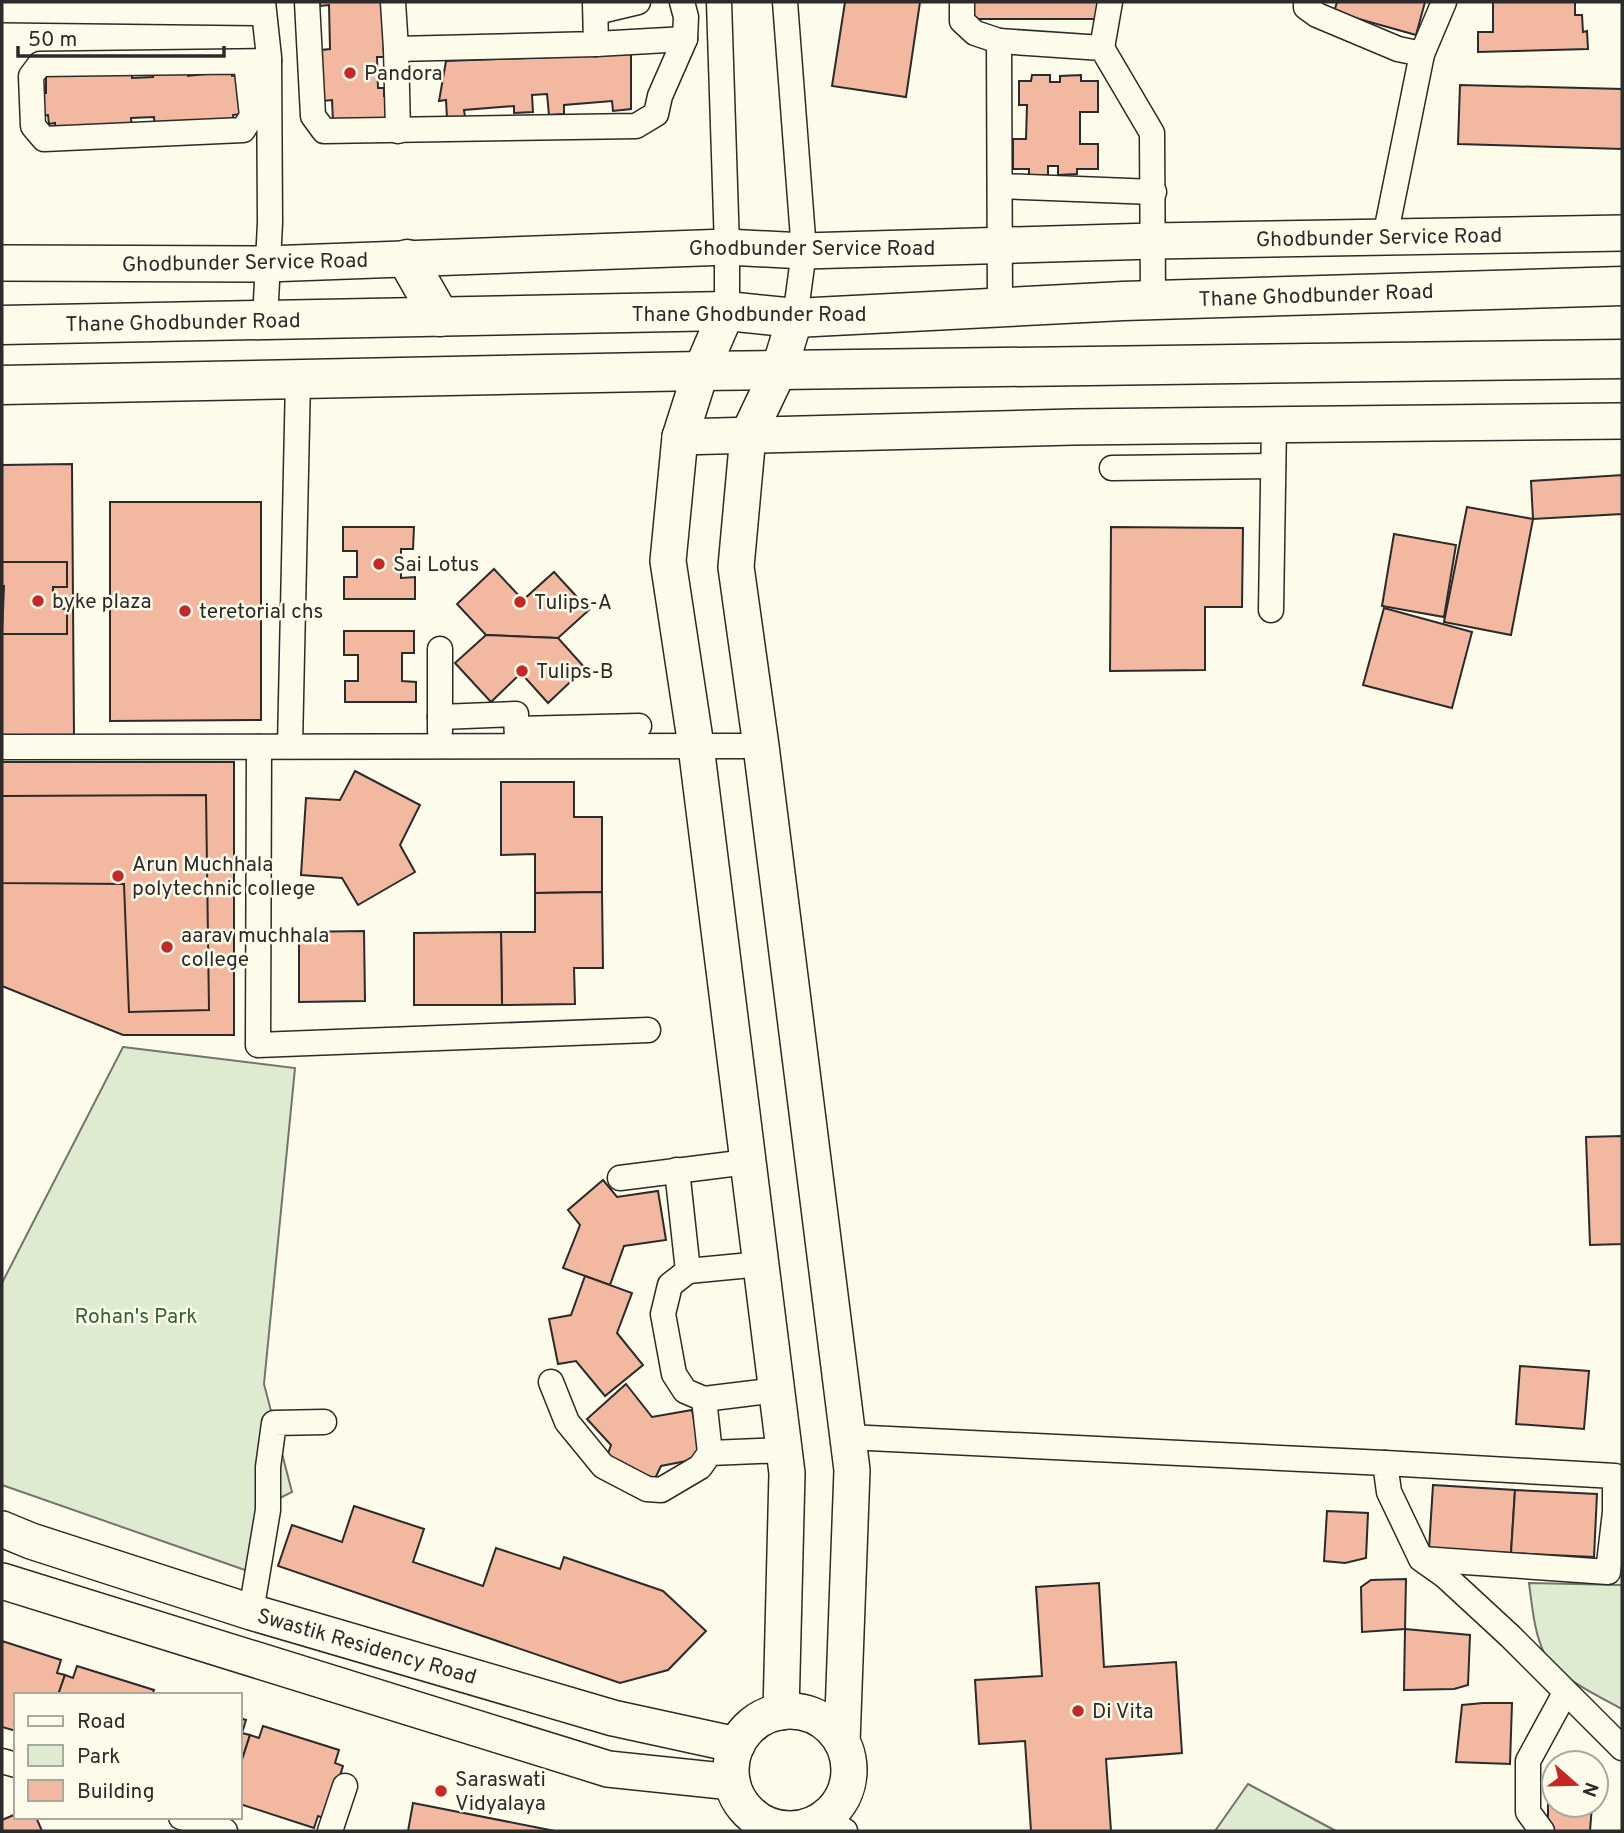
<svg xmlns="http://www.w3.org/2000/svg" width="1624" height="1833" font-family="Overpass,sans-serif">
<rect width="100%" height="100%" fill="#fdfbea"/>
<g fill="#deebd1" stroke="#74746e" stroke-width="2">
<polygon points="123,1047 295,1068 264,1384 292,1492 268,1504 265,1577 2,1485 2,1283"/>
<path d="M1529,1583l93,2v124c-22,-12 -67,-33 -78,-56 -10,-21 -12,-48 -15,-70z"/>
<polygon points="1248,1784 1336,1831 1215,1831"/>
</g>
<g fill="#f2b8a0" stroke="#2b2b2b" stroke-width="2">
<polygon points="320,2 385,2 387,57 377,57 378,88 384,88 384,96 387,96 388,119 333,121 332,100 323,101 321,50 330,49 329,5 320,6"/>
<polygon points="845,2 920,2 906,97 832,86"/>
<rect x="969" y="2" width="133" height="17"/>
<polygon points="1337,2 1425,2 1416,35 1334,12"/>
<polygon points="1493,2 1575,2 1575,15 1582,15 1583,32 1587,31 1588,49 1478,52 1478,32 1493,32"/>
<polygon points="631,54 631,109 613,111 612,101 564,105 564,114 549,115 547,94 532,95 533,112 514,113 514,106 464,110 465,117 447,118 446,100 439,101 446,61"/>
<polygon points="188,70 188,76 232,71 232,76 241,75 240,114 233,115 233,125 155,128 154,117 131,118 132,130 55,130 55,123 49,124 48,115 38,116 37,94 46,93 46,76 132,72 132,78 153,77 153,71"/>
<polygon points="1032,75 1050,75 1050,82 1060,82 1060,76 1081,75 1081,81 1098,81 1098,112 1080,112 1080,144 1098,144 1098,169 1077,169 1077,174 1058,175 1058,166 1048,166 1048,175 1029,175 1029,169 1013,169 1013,139 1026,139 1027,105 1019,105 1019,81 1031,81"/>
<polygon points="1460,85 1622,89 1622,149 1458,144"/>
<polygon points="72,464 74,737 2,738 2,465"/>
<polygon points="1622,475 1622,514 1533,519 1531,481"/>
<polygon points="110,502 261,502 261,720 110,721"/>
<polygon points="1467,507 1533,519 1511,635 1444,622"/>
<polygon points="343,527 414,527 413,549 401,549 401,578 415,577 415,599 344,599 344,577 357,577 357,551 343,551"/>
<polygon points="1111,527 1243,528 1242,607 1205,607 1205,670 1110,671"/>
<polygon points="1394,534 1456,545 1444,617 1382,606"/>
<polygon points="2,562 67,562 67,587 53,587 53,608 67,609 67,634 2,634 4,586 2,586"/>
<polygon points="494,569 523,600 554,572 589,610 558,638 486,635 457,604"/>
<polygon points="1384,608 1472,632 1452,708 1363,685"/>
<polygon points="344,631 414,631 414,653 402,653 402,681 416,682 416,702 345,702 345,681 358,681 358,655 344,655"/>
<polygon points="486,635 558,638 585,668 548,703 521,673 491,702 455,663"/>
<polygon points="2,762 234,762 234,1035 123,1035 2,986"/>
<polygon points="355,771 420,805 400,845 415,872 358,905 342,878 301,875 306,798 340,800"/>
<polygon points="501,782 574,782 574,817 602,817 602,892 535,893 535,854 501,855"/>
<polygon points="206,795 209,1010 129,1012 124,884 2,883 2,796"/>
<polygon points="602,892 603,968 574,968 575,1004 502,1005 501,932 535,932 535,893"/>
<polygon points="364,931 365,1001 299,1002 299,932"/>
<polygon points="501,932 502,1005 414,1005 414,933"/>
<polygon points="1622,1136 1622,1244 1590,1245 1586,1137"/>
<polygon points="603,1180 617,1197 658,1191 666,1240 624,1246 610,1285 563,1268 580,1225 568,1210"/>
<polygon points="585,1276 632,1293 617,1333 643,1365 605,1396 576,1361 558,1364 549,1319 571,1315"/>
<polygon points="1520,1366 1589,1371 1584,1429 1516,1424"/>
<polygon points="626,1384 652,1417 692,1410 702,1458 661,1466 651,1487 605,1462 611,1445 587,1419"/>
<polygon points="1433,1485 1515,1490 1511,1553 1429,1549"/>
<polygon points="1515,1490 1597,1494 1594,1557 1511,1553"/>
<polygon points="354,1506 424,1529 413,1562 483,1586 496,1548 560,1569 564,1557 663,1591 706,1631 668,1670 620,1683 278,1566 292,1525 342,1542"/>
<polygon points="1327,1511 1368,1513 1366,1558 1345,1563 1324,1561"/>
<polygon points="1406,1579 1405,1629 1362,1632 1361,1587 1371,1580"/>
<polygon points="1099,1583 1104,1667 1176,1662 1182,1753 1106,1759 1111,1831 1031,1831 1025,1741 979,1744 975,1680 1042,1676 1036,1587"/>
<polygon points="1405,1629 1470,1635 1468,1685 1454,1689 1404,1690"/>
<polygon points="2,1641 61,1660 57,1673 65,1675 58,1695 16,1695 16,1731 2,1727"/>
<polygon points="77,1666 154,1690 152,1695 58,1695 65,1675 73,1678"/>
<polygon points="1483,1703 1512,1703 1510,1764 1456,1762 1462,1705"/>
<polygon points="240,1718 246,1720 242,1733 250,1735 240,1766"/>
<polygon points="263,1726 339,1750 335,1763 343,1766 326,1819 318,1816 314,1828 240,1804 242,1791 240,1791 240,1766 250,1735 259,1738"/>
<polygon points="1548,1766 1554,1766 1554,1805 1592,1805 1590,1831 1548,1831"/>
<polygon points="413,1803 555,1831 408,1831"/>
<polygon points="16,1814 16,1817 36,1817 42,1831 2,1831 2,1820"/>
</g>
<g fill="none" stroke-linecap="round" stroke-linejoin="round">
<defs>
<g id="street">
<polyline points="263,2 269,57 270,223 265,320"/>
<polyline points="307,2 313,116 324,131 636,126 656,114 660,96 685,39 686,17 682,2"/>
<polyline points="393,2 396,49 596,44 595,2"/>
<polyline points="719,2 727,247 727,311"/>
<polyline points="785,2 804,251 795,318"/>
<polyline points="962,2 962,21 975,33 999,41 1000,309"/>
<polyline points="1306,2 1306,7 1317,15 1398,49 1422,54"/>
<polyline points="2,10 263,13"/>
<polyline points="596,12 638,2"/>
<polyline points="999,41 1102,48 1152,133 1153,300"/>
<polyline points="596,44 685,39"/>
<polyline points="1102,48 1110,2"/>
<polyline points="396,49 398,131"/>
<polyline points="246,62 252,116 243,130 44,139 33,126 31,76 40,64 269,61"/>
<polyline points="1000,186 1154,192"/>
<polyline points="1385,237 1422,54 1444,2"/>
<polyline points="1112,468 1273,466"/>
<polyline points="1271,610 1274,424"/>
<polyline points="440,649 440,731"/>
<polyline points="440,717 516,714 517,739"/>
<polyline points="517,729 639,726"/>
<polyline points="290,746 298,379"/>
<polyline points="2,747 761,746"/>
<polyline points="259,747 258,1045 648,1030"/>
<polyline points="677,1170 688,1271 670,1285 663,1314 674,1374 685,1391 704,1399 710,1453"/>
<polyline points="620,1178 747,1162"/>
<polyline points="688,1271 761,1264"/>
<polyline points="551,1382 567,1422 603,1466 647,1489 661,1490 700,1467 710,1453 784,1450"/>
<polyline points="704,1399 777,1390"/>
<polyline points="848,1437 1385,1463 1389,1492 1421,1559 1445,1576 1510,1636 1622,1748"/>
<polyline points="1385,1463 1615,1476 1615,1512 1608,1572 1422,1559"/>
<polyline points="251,1612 268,1510 268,1467 274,1423 324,1422"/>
<polyline points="2,1761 16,1765"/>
<polyline points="181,1817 225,1831"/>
<polyline points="826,1820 845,1831"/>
<polyline points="330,1831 345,1786"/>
<polyline points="1542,1831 1528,1812 1528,1761 1565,1693"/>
</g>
<g id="secondary">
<polyline points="2,263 267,264 727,247 804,251 1153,241 1622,233"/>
<polyline points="727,311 701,371 680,437 668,561 696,746 787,1473 781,1712"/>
<polyline points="795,318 779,370 748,435 736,567 761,746 852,1470 842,1742"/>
<polyline points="680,437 1073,427 1622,421"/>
<polyline points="2,1529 31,1541 251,1612 613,1718 737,1745"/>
<polyline points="2,1581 608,1769 732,1782"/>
<circle cx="790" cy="1770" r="59"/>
</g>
<g id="primary">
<polyline points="407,259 440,317"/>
<polyline points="2,325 727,311 795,318 1123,301 1622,286"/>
<polyline points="2,385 701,371 1622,359"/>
</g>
</defs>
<use href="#street" stroke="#2b2b2b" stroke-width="27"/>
<use href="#secondary" stroke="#2b2b2b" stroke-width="38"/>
<use href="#primary" stroke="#2b2b2b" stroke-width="41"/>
<use href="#street" stroke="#fdfbea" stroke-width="24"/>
<use href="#secondary" stroke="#fdfbea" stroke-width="35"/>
<use href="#primary" stroke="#fdfbea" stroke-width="38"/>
</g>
<g fill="#c62828" stroke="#fdfbea" stroke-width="2.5">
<circle cx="350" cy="73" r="7"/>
<circle cx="379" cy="564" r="7"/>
<circle cx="38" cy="601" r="7"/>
<circle cx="520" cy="602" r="7"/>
<circle cx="185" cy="611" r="7"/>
<circle cx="522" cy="671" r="7"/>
<circle cx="118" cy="876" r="7"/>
<circle cx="167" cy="947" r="7"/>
<circle cx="1078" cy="1711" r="7"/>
<circle cx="441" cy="1791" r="7"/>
</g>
<g text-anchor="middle" stroke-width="5" stroke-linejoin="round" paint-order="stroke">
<g font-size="21" fill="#2b2b2b" stroke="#fdfbea" text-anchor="start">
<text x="364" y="80">Pandora</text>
<text x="393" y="571">Sai Lotus</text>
<text x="52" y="608">byke plaza</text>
<text x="534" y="609">Tulips-A</text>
<text x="199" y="618">teretorial chs</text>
<text x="536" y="678">Tulips-B</text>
<text x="132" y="871">Arun Muchhala<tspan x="132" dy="24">polytechnic college</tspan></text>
<text x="181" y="942">aarav muchhala<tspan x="181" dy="24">college</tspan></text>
<text x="1092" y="1718">Di Vita</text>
<text x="455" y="1786">Saraswati<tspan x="455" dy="24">Vidyalaya</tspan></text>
</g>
<g font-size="21" fill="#2b2b2b" stroke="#fdfbea">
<text transform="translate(1379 237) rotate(-1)" y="7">Ghodbunder Service Road</text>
<text x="812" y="255">Ghodbunder Service Road</text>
<text transform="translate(245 262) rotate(-1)" y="7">Ghodbunder Service Road</text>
<text transform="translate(1316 295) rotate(-2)" y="7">Thane Ghodbunder Road</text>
<text x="749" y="321">Thane Ghodbunder Road</text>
<text transform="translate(183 322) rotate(-1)" y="7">Thane Ghodbunder Road</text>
<text transform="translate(367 1646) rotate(16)" y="7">Swastik Residency Road</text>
</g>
<g font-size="21" fill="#34623c" stroke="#fdfbea">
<text x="136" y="1323">Rohan's Park</text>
</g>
</g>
<rect width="1624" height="1833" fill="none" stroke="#2b2b2b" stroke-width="7"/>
<rect x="14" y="1693" width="228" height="126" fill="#fdfbea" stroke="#a9a89e" stroke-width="2"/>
<rect x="28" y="1716" width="35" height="10" fill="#fdfbea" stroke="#a9a89e" stroke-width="2"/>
<text x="77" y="1728" font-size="21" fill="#2b2b2b">Road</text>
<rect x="28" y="1745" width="35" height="21" fill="#deebd1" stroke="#a9a89e" stroke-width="2"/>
<text x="77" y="1763" font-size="21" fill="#2b2b2b">Park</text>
<rect x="28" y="1780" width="35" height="21" fill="#f2b8a0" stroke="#a9a89e" stroke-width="2"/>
<text x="77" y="1798" font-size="21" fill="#2b2b2b">Building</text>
<g transform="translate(1575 1784) rotate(110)"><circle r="33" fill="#fdfbea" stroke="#a9a89e" stroke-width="2"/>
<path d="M0-5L12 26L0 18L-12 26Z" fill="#c62828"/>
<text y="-10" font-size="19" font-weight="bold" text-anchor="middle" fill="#2b2b2b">N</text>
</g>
<path d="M18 46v10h206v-10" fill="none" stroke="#2b2b2b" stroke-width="3.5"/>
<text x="28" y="46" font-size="21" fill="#2b2b2b" stroke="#fdfbea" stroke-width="5" paint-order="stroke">50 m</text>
</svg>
